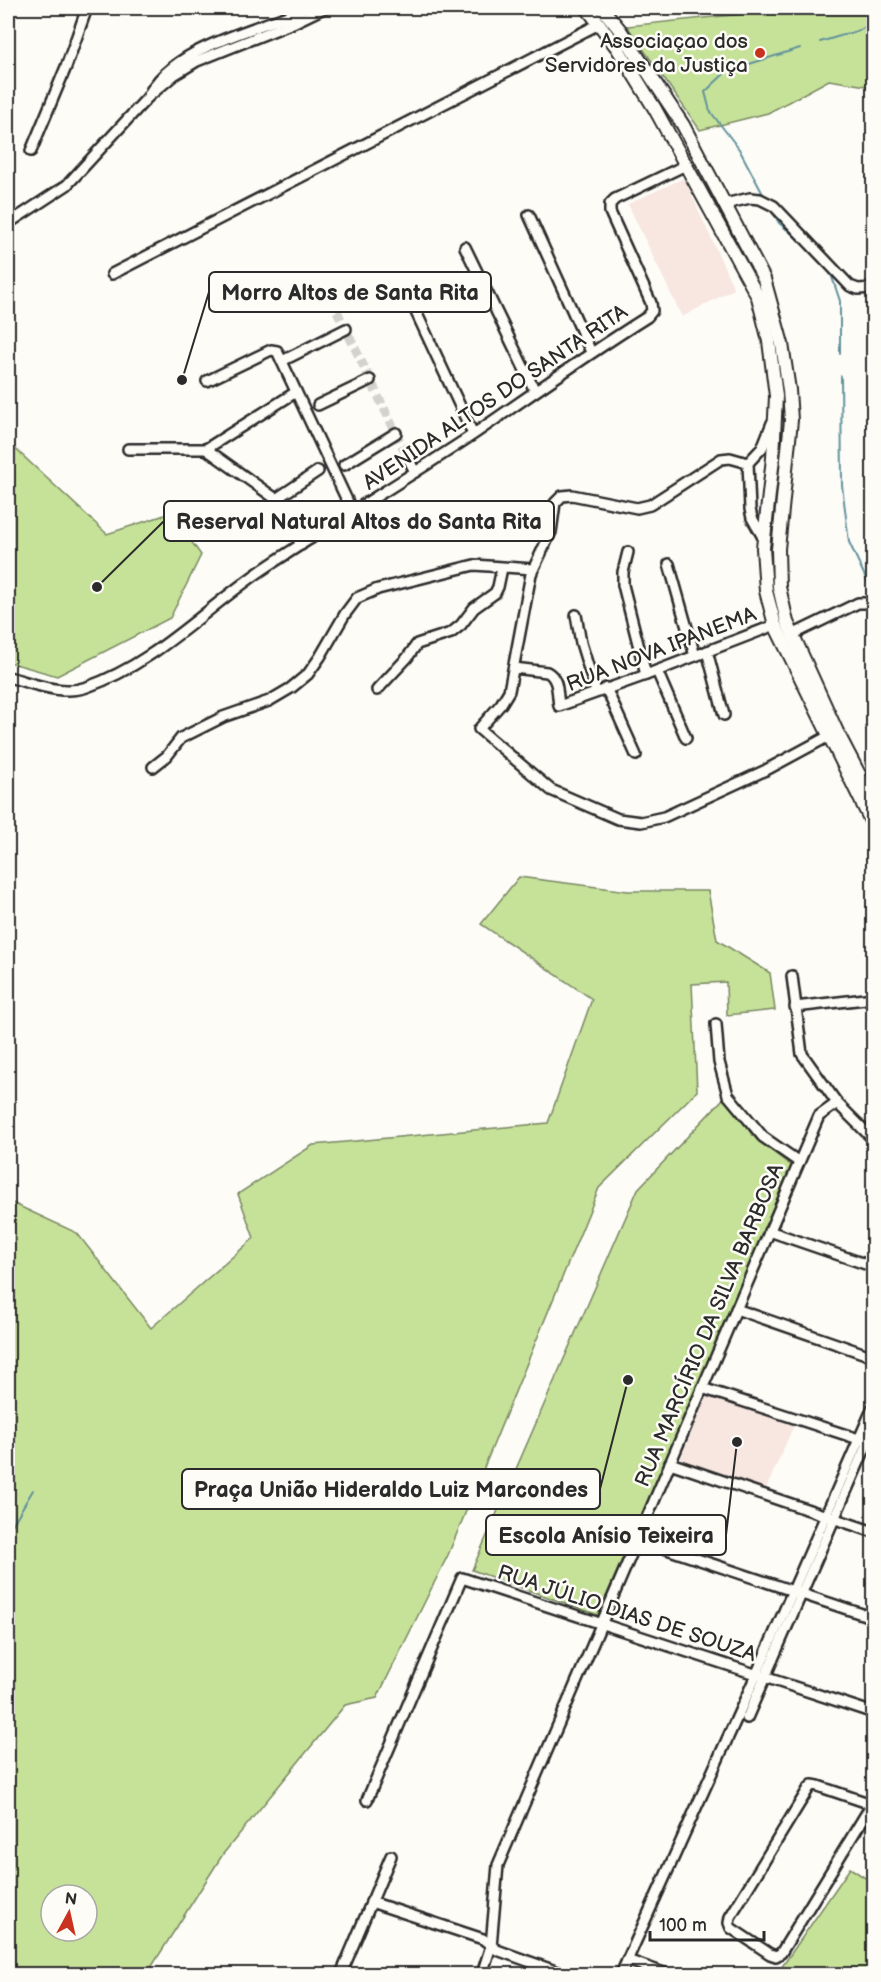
<svg xmlns="http://www.w3.org/2000/svg" width="881" height="1982" font-family="'Balsamiq Sans',sans-serif">
<rect width="100%" height="100%" fill="#fdfcf7"/>
<filter id="ink" filterUnits="userSpaceOnUse"><feTurbulence type="fractalNoise" baseFrequency=".0167" numOctaves="2"/><feDisplacementMap in="SourceGraphic" scale="12" xChannelSelector="R" yChannelSelector="G"/><feConvolveMatrix kernelMatrix="1 2 1 2 8 2 1 2 1" color-interpolation-filters="sRGB"/></filter>
<g filter="url(#ink)">
<g fill="#f8e6e0">
<polygon points="684,178 734,289 682,317 628,204"/>
<polygon points="707,1395 794,1425 765,1491 680,1460"/>
</g>
<g fill="#c6e299" stroke="#788662" stroke-width="1.5" fill-rule="evenodd">
<polygon points="801,8 873,8 873,87 829,80 768,113 700,130 627,26"/>
<polygon points="8,442 107,534 171,513 201,555 170,618 57,676 8,662"/>
<path d="M519,877l109,14h80l9,49 53,33 5,37 -48,5 -1,-33 -34,2 5,107 -98,97 -151,367 -71,143 -32,7 -122,149 -76,120h-139v-773l69,32 74,95 103,-90 -16,-44 75,-49 235,-22 44,-124 -111,-75zM51,1895h36v36h-36z"/>
<polygon points="724,1098 757,1140 793,1167 598,1615 472,1570 638,1189"/>
<polygon points="850,1868 873,1883 873,1974 784,1974 779,1971"/>
</g>
<g fill="none" stroke-linecap="round" stroke-linejoin="round">
<g stroke="#63929c" stroke-width="2">
<polyline points="820,42 860,30 874,22"/>
<polyline points="764,196 739,149 710,111 705,92 727,71 800,48"/>
<polyline points="771,209 779,223 804,244"/>
<polyline points="830,271 840,301 840,354"/>
<polyline points="841,376 842,485 849,542 869,585"/>
<polyline points="8,1532 33,1490"/>
</g>
<polyline stroke="#d3d2ce" stroke-width="9" stroke-dasharray="9 4.5" stroke-linecap="butt" points="337,311 408,458"/>
<defs>
<g id="minor">
<path d="M148,97c20,-46 98,-65 142,-82l14,-7"/>
<polyline points="31,151 66,67 87,8"/>
<polyline points="725,204 750,198 760,199 774,206 850,286 858,289 874,288"/>
<polyline points="529,215 591,352"/>
<polyline points="8,222 12,221 67,185 148,97 174,75 197,61 295,22 324,8"/>
<polyline points="465,247 535,391"/>
<polyline points="112,274 599,24"/>
<polyline points="402,282 473,434"/>
<polyline points="282,361 346,329"/>
<polyline points="207,381 271,350 277,351 353,513"/>
<polyline points="318,405 370,380"/>
<polyline points="128,449 206,449 276,499 292,521 300,526 310,539"/>
<polyline points="206,449 296,392"/>
<polyline points="408,458 415,472"/>
<polyline points="748,463 730,458 721,459 650,505 637,508 572,495 562,496 555,503 551,532 531,574 509,691 501,704 479,729 551,790 618,819 641,822 664,817 766,770 829,736"/>
<polyline points="344,465 396,433"/>
<polyline points="276,499 318,471"/>
<polyline points="292,521 294,531 301,545"/>
<polyline points="764,539 752,518 750,509 748,463 762,448 772,423"/>
<polyline points="628,552 623,572 623,585 646,675"/>
<polyline points="669,564 695,656"/>
<polyline points="576,615 581,643 596,692"/>
<polyline points="792,635 858,603 874,603"/>
<polyline points="707,651 724,715"/>
<path d="M514,668l33,4c12,6 10,22 12,34l87,-31 129,-50"/>
<polyline points="657,671 686,738"/>
<path d="M8,677c25,6 53,19 79,10 70,-24 120,-81 181,-121 68,-45 138,-87 206,-132 58,-40 114,-80 173,-117l5,-6 -1,-8 -41,-91v-8l5,-5 71,-34"/>
<polyline points="606,688 636,755"/>
<polyline points="377,690 407,658 417,644 451,633 461,625 474,608 495,593 498,587 502,568"/>
<polyline points="153,767 167,756 181,738 223,717 269,701 291,688 308,674 320,657 345,614 357,598 378,589 474,565 533,569"/>
<polyline points="792,976 802,1054 837,1103 874,1140"/>
<polyline points="795,1007 874,998"/>
<polyline points="716,1024 719,1062 728,1095 763,1137 799,1162"/>
<polyline points="769,1231 874,1267"/>
<polyline points="736,1309 874,1357"/>
<polyline points="702,1388 874,1444"/>
<polyline points="670,1463 874,1532"/>
<polyline points="637,1539 874,1618"/>
<polyline points="747,1718 874,1428"/>
<polyline points="367,1800 462,1578 874,1713"/>
<polyline points="872,1804 781,1953 776,1956 770,1954 731,1928 729,1923 730,1917 809,1788 812,1785 818,1786 874,1805"/>
<polyline points="371,1902 483,1939 497,1950 564,1974"/>
<polyline points="627,1960 667,1974"/>
<polyline points="341,1974 391,1856"/>
<polyline points="482,1974 491,1946 498,1865 819,1116 837,1103"/>
<polyline points="621,1974 757,1673 874,1405"/>
</g>
<g id="major">
<polyline points="587,8 618,49 655,109 758,297 769,341 776,396 773,458 763,548 766,591 775,625 874,827"/>
<polyline points="602,8 620,30 683,125 764,279 782,344 789,390 791,420 778,549 779,587 787,622 837,732 874,803"/>
</g>
</defs>
<use href="#minor" stroke="#2b2b2b" stroke-width="14"/>
<use href="#major" stroke="#2b2b2b" stroke-width="16"/>
<use href="#minor" stroke="#fdfcf7" stroke-width="9"/>
<use href="#major" stroke="#fdfcf7" stroke-width="12"/>
</g>
</g>
<circle fill="#c8321e" stroke="#fdfcf7" stroke-width="2" cx="760" cy="53" r="6"/>
<g text-anchor="middle" stroke-width="5" stroke-linejoin="round" paint-order="stroke">
<g font-size="21" fill="#2b2b2b" stroke="#fdfcf7" text-anchor="end">
<text x="748" y="48">Associaçao dos<tspan x="748" dy="24">Servidores da Justiça</tspan></text>
</g>
<g font-size="21" fill="#2b2b2b" stroke="#fdfcf7">
<text transform="translate(495 397) rotate(-34)" y="7">AVENIDA ALTOS DO SANTA RITA</text>
<text transform="translate(661 649) rotate(-21)" y="7">RUA NOVA IPANEMA</text>
<text transform="translate(709 1325) rotate(-67)" y="7">RUA MARCÍRIO DA SILVA BARBOSA</text>
<text transform="translate(627 1613) rotate(18)" y="7">RUA JÚLIO DIAS DE SOUZA</text>
</g>
</g>
<path fill="none" stroke="#2b2b2b" stroke-width="2" d="M182 380L209 292M97 587L164 521M628 1380L600 1489M737 1442L726 1535"/>
<g fill="#2b2b2b" stroke="#fdfcf7" stroke-width="2">
<circle cx="182" cy="380" r="6"/>
<circle cx="97" cy="587" r="6"/>
<circle cx="628" cy="1380" r="6"/>
<circle cx="737" cy="1442" r="6"/>
</g>
<g fill="#fdfcf7" stroke="#2b2b2b" stroke-width="2">
<rect x="209" y="272" width="282" height="40" rx="6"/>
<rect x="164" y="501" width="390" height="40" rx="6"/>
<rect x="182" y="1469" width="418" height="40" rx="6"/>
<rect x="486" y="1515" width="240" height="40" rx="6"/>
</g>
<g font-size="22" text-anchor="middle" font-weight="bold" fill="#2b2b2b">
<text x="350" y="300">Morro Altos de Santa Rita</text>
<text x="359" y="529">Reserval Natural Altos do Santa Rita</text>
<text x="391" y="1497">Praça União Hideraldo Luiz Marcondes</text>
<text x="606" y="1543">Escola Anísio Teixeira</text>
</g>
<rect width="881" height="1982" fill="none" stroke="#fdfcf7" stroke-width="30"/>
<rect x="15" y="15" width="851" height="1952" fill="none" stroke="#2b2b2b" stroke-width="2" filter="url(#ink)"/>
<g transform="translate(69 1913) rotate(8)"><circle r="28" fill="#fdfcf7" stroke="#a9a8a5" stroke-width="1.5"/>
<path d="M0-4.5L10 22L0 15L-10 22Z" fill="#c8321e"/>
<text y="-9" font-size="16" font-weight="bold" text-anchor="middle" fill="#2b2b2b">N</text>
</g>
<path d="M650 1931v9h114v-9" fill="none" stroke="#2b2b2b" stroke-width="3"/>
<text x="659" y="1931" font-size="18" fill="#2b2b2b" stroke="#fdfcf7" stroke-width="4.5" paint-order="stroke">100 m</text>
</svg>
